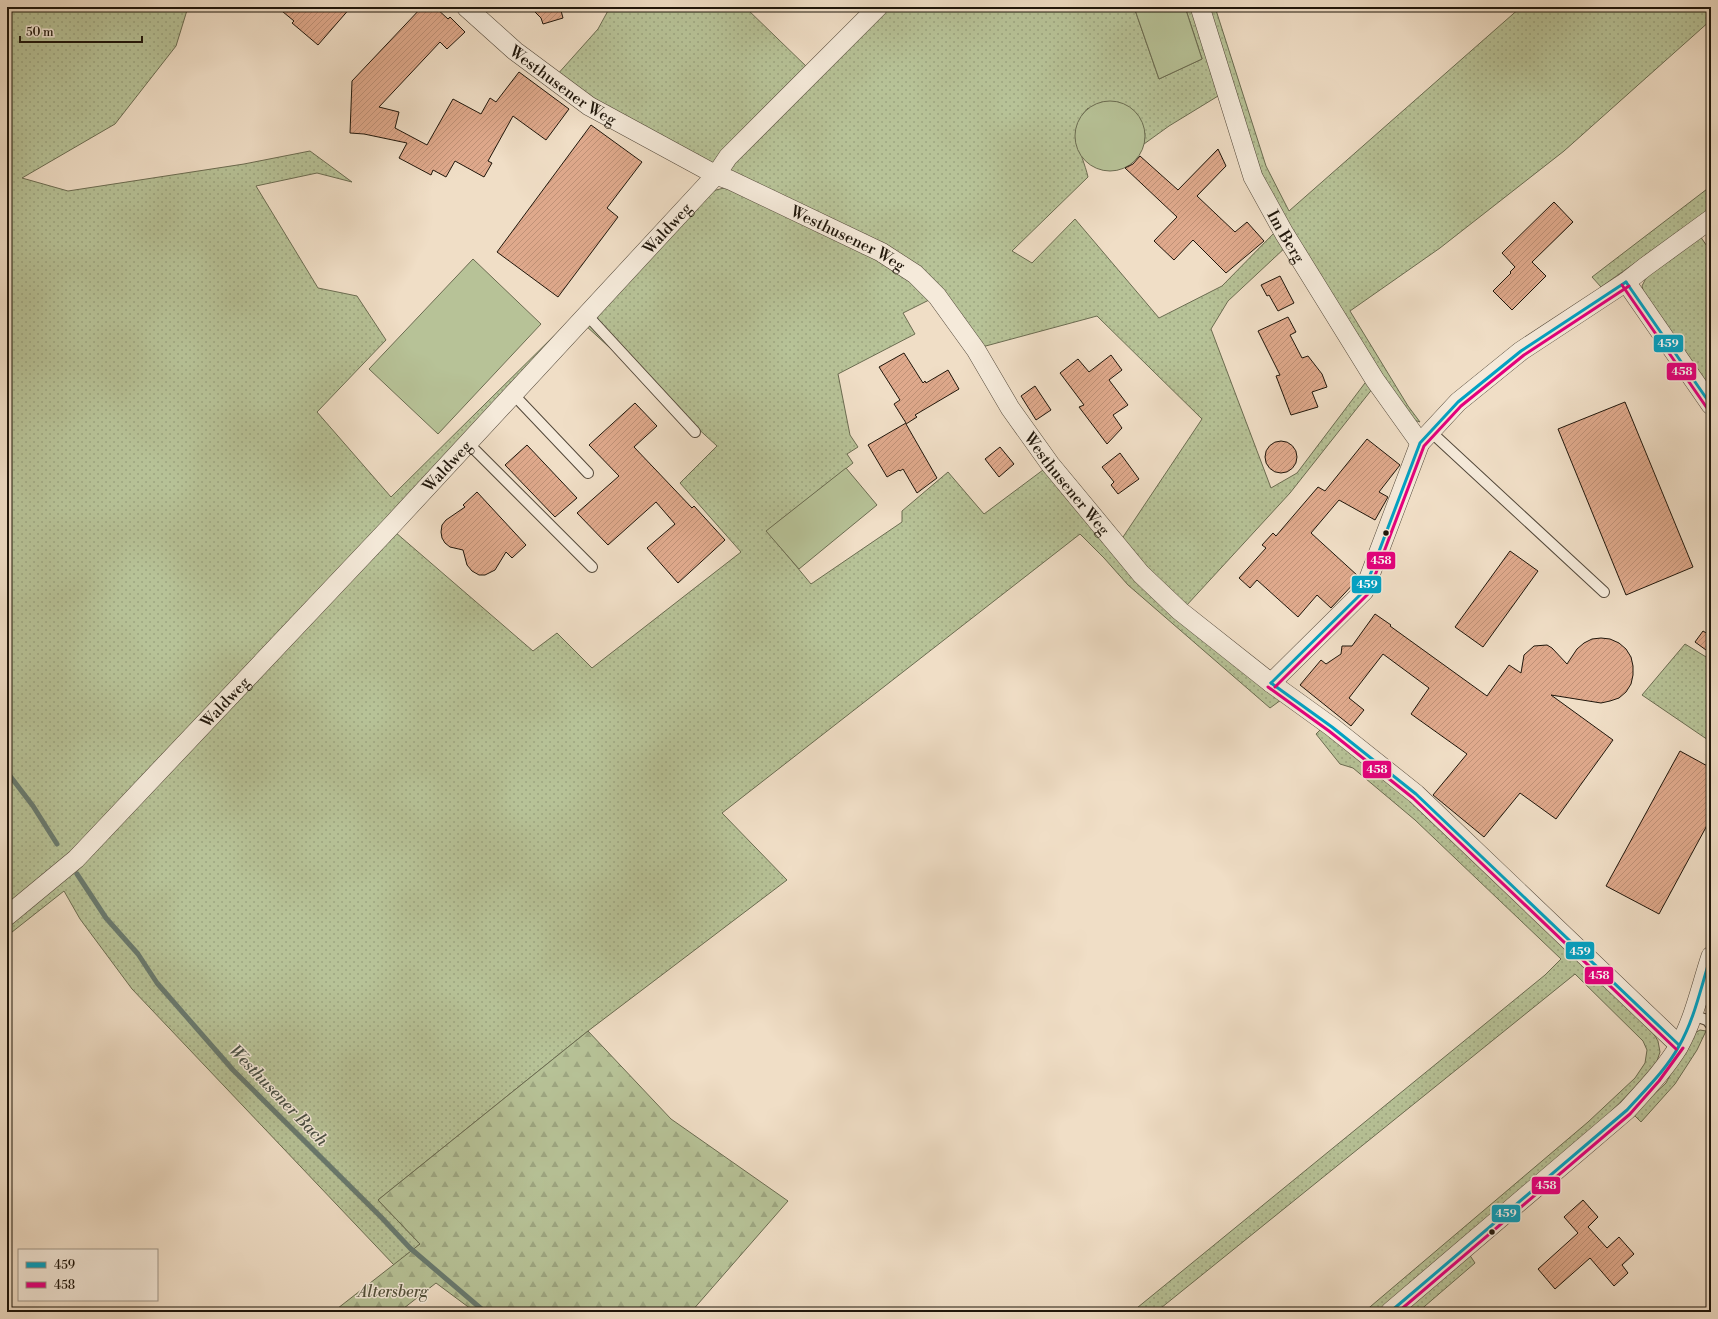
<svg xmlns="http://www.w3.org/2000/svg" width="1718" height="1319" font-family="'Libre Bodoni',serif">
<defs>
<pattern id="grass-dots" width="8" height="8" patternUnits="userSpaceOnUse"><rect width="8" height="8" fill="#b7c297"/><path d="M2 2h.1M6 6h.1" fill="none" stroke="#9da681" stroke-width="1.8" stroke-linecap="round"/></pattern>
<pattern id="forest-firs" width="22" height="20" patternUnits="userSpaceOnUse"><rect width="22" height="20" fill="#b7c297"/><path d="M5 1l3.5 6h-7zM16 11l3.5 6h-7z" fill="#9da681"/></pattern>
<pattern id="building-hatch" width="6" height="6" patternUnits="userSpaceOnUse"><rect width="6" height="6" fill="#dfa98c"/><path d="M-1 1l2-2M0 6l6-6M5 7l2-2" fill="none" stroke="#bf9177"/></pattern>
</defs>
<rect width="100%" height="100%" fill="#f0dec6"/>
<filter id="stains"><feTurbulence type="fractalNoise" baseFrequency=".005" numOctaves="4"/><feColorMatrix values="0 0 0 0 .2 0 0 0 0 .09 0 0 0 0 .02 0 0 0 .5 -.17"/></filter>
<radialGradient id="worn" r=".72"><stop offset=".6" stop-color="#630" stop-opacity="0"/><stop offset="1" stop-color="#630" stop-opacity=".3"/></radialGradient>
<g fill="url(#grass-dots)" stroke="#6b6c51">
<polygon points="7,7 188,7 176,46 115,124 22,178 68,191 244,164 310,151 352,182 317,173 256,186 318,288 357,296 386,340 317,412 391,497 572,318 77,852 7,911"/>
<polygon points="610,7 745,7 809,69 713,165 705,164 556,76 598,29"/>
<path d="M883,7h251l25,72 43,-20 -17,-52h11l27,86 -54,33 -25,18 1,-11 -57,-25c-22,24 -6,43 0,69l-76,74 20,12 43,-44 84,99 63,-32 55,-56 10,16 -59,55 -17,28 60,159 26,-15 71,-94 5,9 -83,105 -104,113 -40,-36 -25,-30 81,-121 -105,-103 -115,31 -41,-54 -211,-120 -1,-7z"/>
<polygon points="1204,7 1215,7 1266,166 1289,211 1521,7 1711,7 1711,20 1564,151 1440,248 1350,311 1408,406 1420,422 1411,419 1271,200"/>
<polygon points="1711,186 1711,209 1601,287 1592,277"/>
<polygon points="728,187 879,257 933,298 903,313 915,334 838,374 850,435 858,447 847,454 853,463 767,531 811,584 902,522 902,511 948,472 984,514 1047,467 1116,553 1281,700 1270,708 1128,585 1104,558 1080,534 722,813 787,880 588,1031 378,1200 420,1244 394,1265 132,989 80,919 64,891 7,936 7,923 395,532 533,651 557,633 592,668 741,552 680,483 717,446 585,325 704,197 716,190"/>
<polygon points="1700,236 1711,252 1711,391 1645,298 1642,286 1648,274"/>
<polygon points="1685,644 1711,660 1711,742 1642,695"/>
<polygon points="1320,730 1331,735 1410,800 1652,1031 1658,1041 1660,1052 1656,1064 1641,1082 1594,1128 1378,1312 1364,1312 1588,1122 1635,1078 1645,1063 1647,1050 1643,1041 1575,974 1156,1312 1132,1312 1545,975 1561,959 1415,820 1353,768 1340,764 1316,734"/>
<polygon points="1700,1030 1706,1031 1697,1050 1675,1084 1641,1122 1633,1114 1666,1083 1691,1035"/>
<polygon points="1469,1254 1475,1263 1418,1312 1402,1312"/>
</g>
<polygon fill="url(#forest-firs)" stroke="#6b6c51" points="588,1031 671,1119 788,1201 691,1312 475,1312 436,1283 399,1312 333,1312 420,1244 378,1200"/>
<g fill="#b7c297" stroke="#6b6c51">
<polygon points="1134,7 1185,7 1202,59 1159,79"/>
<circle cx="1110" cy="136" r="35"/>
<polygon points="473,259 541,324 438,434 369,369"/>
<polygon points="846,468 877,505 799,569 766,531"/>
</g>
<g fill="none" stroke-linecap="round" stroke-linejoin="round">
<g stroke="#697a6f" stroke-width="5">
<polyline points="7,772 33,806 57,844"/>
<polyline points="77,874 106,918 138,954 157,983 233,1070 381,1217 410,1248 485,1312"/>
</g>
</g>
<g fill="url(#building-hatch)" stroke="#1f160b">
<polygon points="277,7 351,7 318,45 292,23 294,21"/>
<polygon points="422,7 435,7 448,19 450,17 465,32 447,49 440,42 379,107 399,112 395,128 427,145 453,99 481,114 490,98 496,102 519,72 569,109 546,140 513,116 488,161 492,163 484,177 455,161 446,177 433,170 431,175 399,158 407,143 364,134 350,133 352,81"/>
<polygon points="530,7 560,7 563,18 543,24 541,18"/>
<polygon points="591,125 642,162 607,208 618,217 558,297 497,252"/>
<polygon points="1218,149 1226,166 1197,196 1235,232 1247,222 1264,241 1226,273 1193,240 1174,260 1154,241 1177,217 1125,168 1133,164 1140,156 1178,190"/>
<polygon points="1554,202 1573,222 1532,262 1546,276 1512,310 1493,291 1511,273 1510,272 1515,267 1502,253"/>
<polygon points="1280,276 1294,303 1278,311 1269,295 1267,296 1261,285"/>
<polygon points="1288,317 1296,332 1290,335 1302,358 1308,356 1322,374 1327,387 1312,392 1318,407 1291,415 1276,376 1280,375 1258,331"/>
<polygon points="904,353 923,383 925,381 926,383 948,370 959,389 915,415 917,417 906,424 937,478 917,493 903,469 900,471 899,470 887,477 868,445 906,423 894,404 900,400 879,367"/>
<polygon points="1111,355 1122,370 1109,380 1128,405 1113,415 1122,428 1107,444 1079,407 1084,405 1060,373 1078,359 1089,372"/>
<polygon points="1035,386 1051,410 1036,420 1021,396"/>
<polygon points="1625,402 1693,567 1626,595 1558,429"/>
<polygon points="635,403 657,426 634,447 692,508 694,506 725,540 678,583 647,548 675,524 656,502 608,545 577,513 619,476 589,445"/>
<polygon points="1367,439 1400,465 1379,492 1388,497 1375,520 1339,500 1311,533 1358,576 1356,581 1331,608 1317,595 1298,617 1257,580 1250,588 1239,578 1266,548 1262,545 1273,533 1276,536 1318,487 1325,491"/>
<circle cx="1281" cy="457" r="16"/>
<polygon points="527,445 577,498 555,517 505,465"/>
<polygon points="1000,447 1014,464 999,477 985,459"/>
<polygon points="1120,453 1139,479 1118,494 1111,485 1114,482 1102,467"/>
<polygon points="477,492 526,545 512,558 506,552 495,570 485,575 479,575 472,571 467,565 463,550 450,547 445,543 442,538 441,532 442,525 446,520 465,507 463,505"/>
<polygon points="1510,551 1538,571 1483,647 1455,627"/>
<polygon points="1375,614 1391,625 1390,626 1487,696 1509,665 1521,673 1524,655 1534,646 1547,645 1552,648 1567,664 1577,649 1584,643 1592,639 1601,638 1610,639 1619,643 1626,649 1631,657 1633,666 1633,675 1631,684 1626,692 1619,698 1610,701 1601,703 1551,695 1613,740 1556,819 1520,793 1484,837 1433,795 1467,754 1411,714 1429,688 1383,654 1349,698 1364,710 1351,726 1300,685 1321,660 1326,664 1341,654 1342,646 1352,646"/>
<polygon points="1703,631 1711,636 1711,643 1706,650 1695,642"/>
<polygon points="1680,751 1711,768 1711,818 1659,914 1606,886"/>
<polygon points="1583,1200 1598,1217 1588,1227 1607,1248 1619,1237 1634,1254 1622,1265 1628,1273 1614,1286 1590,1258 1555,1289 1538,1269 1578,1233 1564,1217"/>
</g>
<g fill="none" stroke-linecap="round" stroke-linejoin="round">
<defs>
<g id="service">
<polyline points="587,315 695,432"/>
<polyline points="513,394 588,473"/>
<polyline points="1431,432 1604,592"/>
<polyline points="467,442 592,567"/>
<polyline points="1692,1015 1707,1020 1711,1025"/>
</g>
<g id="minor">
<path id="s1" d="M466,7l49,44 74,55 127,69 14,5 151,72 34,22 22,22 39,54 34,58 40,56 91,110 39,37 91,72 61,44 84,67 263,251"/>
<path id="s2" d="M1200,7l53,170 31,56 91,147 45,63"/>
<polyline points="1626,282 1711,405"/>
<polyline points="1271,683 1364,591 1420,443 1458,402 1521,351 1626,282 1645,267 1711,219"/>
<path id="s3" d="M7,916l69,-57 316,-334 324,-350 12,-18 150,-150"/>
<path d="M1390,1312l237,-202c18,-20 38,-41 52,-64 15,-27 22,-60 32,-90"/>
</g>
</defs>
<use href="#service" stroke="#53483a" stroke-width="12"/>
<use href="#minor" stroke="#53483a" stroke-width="20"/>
<use href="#service" stroke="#f5eada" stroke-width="10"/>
<use href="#minor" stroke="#f5eada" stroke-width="19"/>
<defs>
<g id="bus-1">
<polyline points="1626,282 1711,405"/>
<polyline points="1271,683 1364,591 1420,443 1458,402 1521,351 1626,282"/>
<polyline points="1271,683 1332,727 1416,794 1679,1045"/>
<path d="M1390,1312l237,-202c18,-20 39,-40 52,-64 16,-28 22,-60 32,-90"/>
</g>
<g id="bus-2">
<polyline points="1622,285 1707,408"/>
<polyline points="1268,687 1329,731 1413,798 1676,1049"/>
<polyline points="1275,687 1368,594 1424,446 1461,406 1524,355 1629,286"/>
<polyline points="1398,1312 1630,1114 1659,1081 1683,1048"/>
</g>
</defs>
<use href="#bus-1" stroke="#f5eada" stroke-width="6"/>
<use href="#bus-2" stroke="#f5eada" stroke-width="6"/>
<use href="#bus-1" stroke="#02a2c4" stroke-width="3"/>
<use href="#bus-2" stroke="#e5007d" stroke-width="3"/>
</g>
<g fill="#1f160b" stroke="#f5eada" stroke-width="1.5">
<circle cx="1386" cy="533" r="3.5"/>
<circle cx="1492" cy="1232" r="3.5"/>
</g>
<g text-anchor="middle" stroke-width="3" stroke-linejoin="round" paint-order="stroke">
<g font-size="16" fill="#1f160b" stroke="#f5eada">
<text dy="6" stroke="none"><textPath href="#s1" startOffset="125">Westhusener Weg</textPath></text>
<text dy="6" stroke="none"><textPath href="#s3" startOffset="954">Waldweg</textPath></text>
<text dy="6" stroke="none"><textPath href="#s2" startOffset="246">Im Berg</textPath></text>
<text dy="6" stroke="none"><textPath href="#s1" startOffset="449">Westhusener Weg</textPath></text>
<text dy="6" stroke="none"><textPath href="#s3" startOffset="630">Waldweg</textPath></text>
<text dy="6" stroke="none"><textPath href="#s1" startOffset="785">Westhusener Weg</textPath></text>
<text dy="6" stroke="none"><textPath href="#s3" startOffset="306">Waldweg</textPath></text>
</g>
<g font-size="16" font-style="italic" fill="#54523c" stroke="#f5eada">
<text x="393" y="1297">Altersberg</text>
</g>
<g font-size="17" font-style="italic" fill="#4a5045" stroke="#f5eada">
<text transform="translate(279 1095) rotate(46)" y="6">Westhusener Bach</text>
</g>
</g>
<g stroke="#f5eada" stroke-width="1.5">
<rect x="1653" y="334" width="31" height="19" rx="4" fill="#02a2c4"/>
<rect x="1666" y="362" width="31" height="19" rx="4" fill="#e5007d"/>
<rect x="1366" y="551" width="30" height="19" rx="4" fill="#e5007d"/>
<rect x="1351" y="575" width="31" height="19" rx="4" fill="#02a2c4"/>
<rect x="1362" y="760" width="30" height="19" rx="4" fill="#e5007d"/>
<rect x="1565" y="941" width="30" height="19" rx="4" fill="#02a2c4"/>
<rect x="1584" y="966" width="30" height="19" rx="4" fill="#e5007d"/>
<rect x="1531" y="1176" width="30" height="19" rx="4" fill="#e5007d"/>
<rect x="1491" y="1204" width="30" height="19" rx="4" fill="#02a2c4"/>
</g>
<g font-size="11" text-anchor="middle" font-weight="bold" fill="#fff">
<text x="1668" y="347">459</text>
<text x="1682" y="375">458</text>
<text x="1381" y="564">458</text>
<text x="1367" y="588">459</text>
<text x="1377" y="773">458</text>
<text x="1580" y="955">459</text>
<text x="1599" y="979">458</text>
<text x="1546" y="1189">458</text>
<text x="1506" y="1217">459</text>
</g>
<rect width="1718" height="1319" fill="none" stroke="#f0dec6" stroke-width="24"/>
<rect x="8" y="8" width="1702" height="1303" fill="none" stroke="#1f160b" stroke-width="2"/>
<rect x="12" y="12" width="1694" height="1295" fill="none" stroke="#1f160b"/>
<rect x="18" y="1249" width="140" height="52" fill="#f5eada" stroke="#9f9587"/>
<rect x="26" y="1262" width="20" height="6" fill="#02a2c4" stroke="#9f9587"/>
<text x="54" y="1269" font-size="12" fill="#1f160b">459</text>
<rect x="26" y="1282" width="20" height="6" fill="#e5007d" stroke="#9f9587"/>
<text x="54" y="1289" font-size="12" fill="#1f160b">458</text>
<path d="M20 36v6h122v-6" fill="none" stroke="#1f160b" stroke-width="2"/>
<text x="26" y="36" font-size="12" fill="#1f160b" stroke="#f5eada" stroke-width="3" paint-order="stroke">50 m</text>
<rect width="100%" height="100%" filter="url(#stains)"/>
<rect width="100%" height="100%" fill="url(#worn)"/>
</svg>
